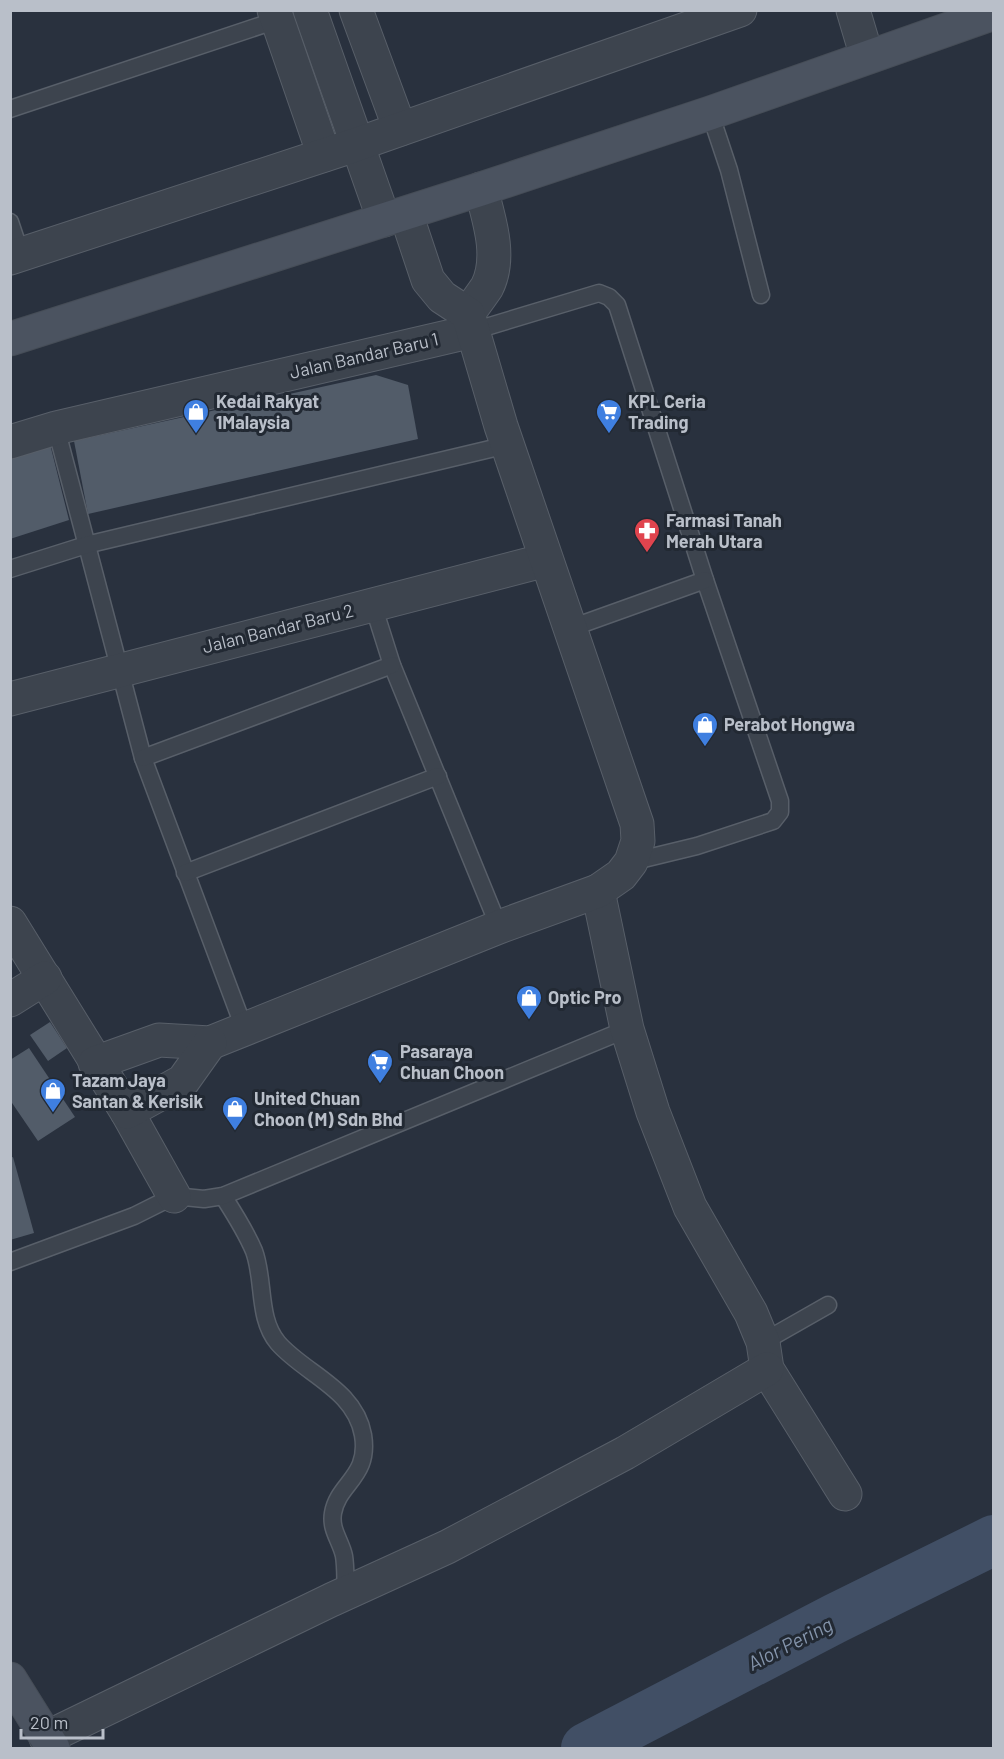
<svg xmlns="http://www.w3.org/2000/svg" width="1004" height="1759" font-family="Barlow,sans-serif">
<rect width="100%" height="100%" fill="#29313e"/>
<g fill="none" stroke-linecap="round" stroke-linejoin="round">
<polyline stroke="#414f65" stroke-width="50" points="586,1748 836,1618 994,1540"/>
</g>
<g fill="#525c69">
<polygon points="376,375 408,385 418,439 88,514 74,441"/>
<polygon points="50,444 69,520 10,539 10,457"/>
<polygon points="50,1022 67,1048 48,1061 30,1035"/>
<polygon points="29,1048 75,1117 38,1141 10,1100 10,1060"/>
<polygon points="13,1157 34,1233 10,1240 10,1158"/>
</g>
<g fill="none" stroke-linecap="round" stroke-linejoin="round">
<defs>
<g id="lane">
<polyline points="10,109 277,20"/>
<polyline points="710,113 729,170 761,295"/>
<polyline points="10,222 21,255"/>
<polyline points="473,331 599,293 609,297 617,305 705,580 780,801 780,812 773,821 697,846 631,862"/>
<polyline points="56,428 143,758 244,1028"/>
<polyline points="10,569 86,545 507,445"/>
<polyline points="373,605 392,665 499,927"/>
<polyline points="571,628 705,580"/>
<polyline points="143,758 392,665"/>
<polyline points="185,873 438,776"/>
<path d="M223,1196c11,17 23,36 31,55 11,30 3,67 24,92 27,31 77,46 85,92 7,42 -25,48 -30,78 -3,17 8,28 11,43 2,12 1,25 2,37"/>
<polyline points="10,1262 134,1216 174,1196 204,1199 223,1196 627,1029"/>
<polyline points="763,1342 828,1305"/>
</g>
<g id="street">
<polyline points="274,10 324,155"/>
<polyline points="310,10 384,220"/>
<polyline points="356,10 400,129"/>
<polyline points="853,10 867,57"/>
<polyline points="10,258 358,144 740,10"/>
<path d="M468,314c6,-9 13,-18 19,-27 15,-30 2,-68 -6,-98"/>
<polyline points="10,442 56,428 473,331"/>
<polyline points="10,699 546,560"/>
<polyline points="598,891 627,1029 653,1112 690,1207 751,1313 763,1342 767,1369 845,1494"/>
<polyline points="10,923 127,1112 174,1196"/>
<polyline points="10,1000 45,978"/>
<polyline points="95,1063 159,1040 210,1043 499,927 598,891 621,875 631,862 638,841 637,824 501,426 468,314 442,297 428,280 406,214"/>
<polyline points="127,1112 183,1081 210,1043"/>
<polyline points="46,1738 331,1600 447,1547 625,1453 767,1369"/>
</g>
<g id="secondary">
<polyline points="10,339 481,189 710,113 994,13"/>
<polyline points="10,1679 53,1748"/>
</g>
</defs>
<use href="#lane" stroke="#585f69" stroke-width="19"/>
<use href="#street" stroke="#585f69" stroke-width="35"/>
<use href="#secondary" stroke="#464d57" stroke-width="35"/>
<use href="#lane" stroke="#3d444e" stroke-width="16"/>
<use href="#street" stroke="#3d444e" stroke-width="33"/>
<use href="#secondary" stroke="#4b5360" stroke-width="33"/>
</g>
<defs>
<symbol id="shop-pin" viewBox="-11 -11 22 30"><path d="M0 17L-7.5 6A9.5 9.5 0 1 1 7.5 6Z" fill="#3f7fe0" stroke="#222933"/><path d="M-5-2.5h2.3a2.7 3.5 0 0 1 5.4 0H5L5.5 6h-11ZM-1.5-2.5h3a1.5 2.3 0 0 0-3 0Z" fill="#fff"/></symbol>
<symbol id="supermarket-pin" viewBox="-11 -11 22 30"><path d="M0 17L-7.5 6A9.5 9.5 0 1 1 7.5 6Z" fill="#3f7fe0" stroke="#222933"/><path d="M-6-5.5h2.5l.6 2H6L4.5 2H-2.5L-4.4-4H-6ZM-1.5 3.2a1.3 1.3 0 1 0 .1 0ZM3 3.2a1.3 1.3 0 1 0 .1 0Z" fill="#fff"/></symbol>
<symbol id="pharmacy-pin" viewBox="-11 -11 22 30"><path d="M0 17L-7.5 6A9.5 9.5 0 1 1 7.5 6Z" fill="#e0444e" stroke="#222933"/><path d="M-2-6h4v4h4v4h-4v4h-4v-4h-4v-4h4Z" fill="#fff"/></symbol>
</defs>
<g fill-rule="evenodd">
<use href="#shop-pin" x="181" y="397" width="30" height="40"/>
<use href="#supermarket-pin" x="594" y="397" width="30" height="40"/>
<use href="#pharmacy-pin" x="632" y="516" width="30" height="40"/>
<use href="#shop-pin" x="690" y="710" width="30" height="40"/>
<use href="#shop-pin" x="514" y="983" width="30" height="40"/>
<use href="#supermarket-pin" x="365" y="1047" width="30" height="40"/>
<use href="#shop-pin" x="38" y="1076" width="30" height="40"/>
<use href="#shop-pin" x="220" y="1094" width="30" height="40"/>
</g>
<g text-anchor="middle" stroke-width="6" stroke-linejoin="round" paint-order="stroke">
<g font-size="18" fill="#b9bfc9" stroke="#222933">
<text transform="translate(364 356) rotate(-13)" y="6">Jalan Bandar Baru 1</text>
<text transform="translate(278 629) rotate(-14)" y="6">Jalan Bandar Baru 2</text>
</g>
<g font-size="18" font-weight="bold" fill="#b9bfc9" stroke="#222933" text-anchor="start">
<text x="216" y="408">Kedai Rakyat<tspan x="216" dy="21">1Malaysia</tspan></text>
<text x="628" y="408">KPL Ceria<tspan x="628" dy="21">Trading</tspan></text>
<text x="666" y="527">Farmasi Tanah<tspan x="666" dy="21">Merah Utara</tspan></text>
<text x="724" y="731">Perabot Hongwa</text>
<text x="548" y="1004">Optic Pro</text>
<text x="400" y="1058">Pasaraya<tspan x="400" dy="21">Chuan Choon</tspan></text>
<text x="72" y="1087">Tazam Jaya<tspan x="72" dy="21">Santan &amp; Kerisik</tspan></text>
<text x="254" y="1105">United Chuan<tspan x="254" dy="21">Choon (M) Sdn Bhd</tspan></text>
</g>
<g font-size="20" font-style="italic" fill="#8595ac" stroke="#222933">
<text transform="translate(790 1644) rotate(-27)" y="7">Alor Pering</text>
</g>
</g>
<rect width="1004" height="1759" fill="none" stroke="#b9bfc9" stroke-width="24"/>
<path d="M21 1729v9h82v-9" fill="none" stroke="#b9bfc9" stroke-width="3"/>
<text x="30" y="1729" font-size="18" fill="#b9bfc9" stroke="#222933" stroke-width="4.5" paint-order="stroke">20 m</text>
</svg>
